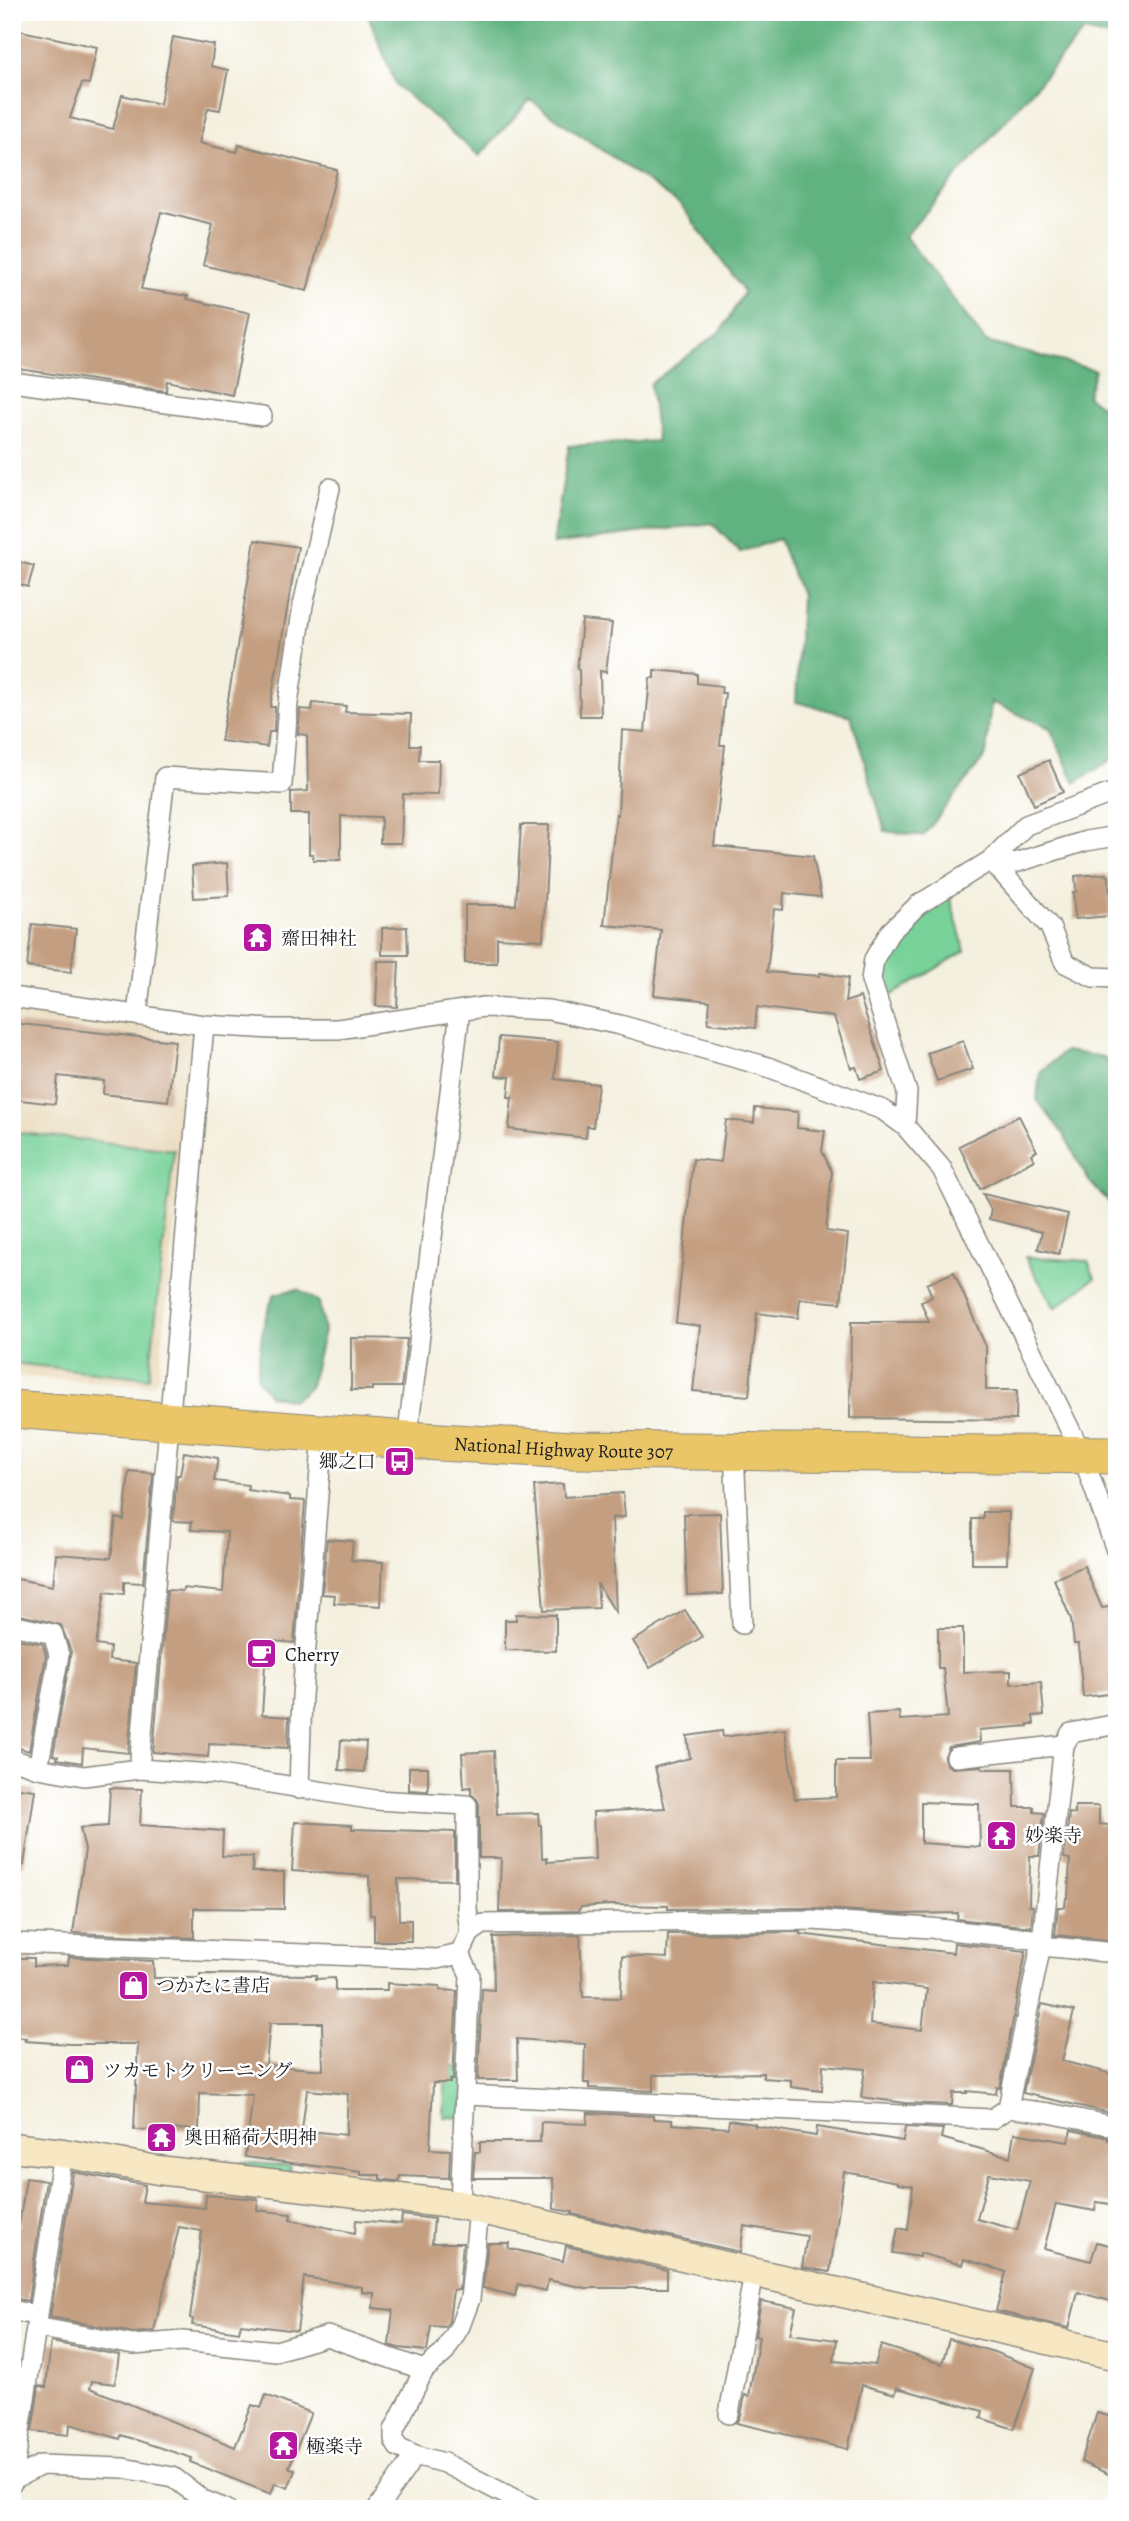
<svg xmlns="http://www.w3.org/2000/svg" width="1129" height="2521" font-family="Alegreya,'Noto Serif JP',serif">
<rect width="100%" height="100%" fill="#fff"/>
<filter id="ink" filterUnits="userSpaceOnUse"><feTurbulence type="fractalNoise" baseFrequency=".0143" numOctaves="2"/><feDisplacementMap in="SourceGraphic" scale="14" xChannelSelector="R" yChannelSelector="G"/><feConvolveMatrix kernelMatrix="1 2 1 2 8 2 1 2 1" color-interpolation-filters="sRGB"/></filter>
<filter id="wash" filterUnits="userSpaceOnUse"><feTurbulence type="fractalNoise" baseFrequency=".00686" numOctaves="4" result="noise"/><feDisplacementMap in="SourceGraphic" scale="28" xChannelSelector="R" yChannelSelector="G"/><feGaussianBlur stdDeviation="1.57" result="paint"/><feColorMatrix in="noise" values="0 0 0 0 0 0 0 0 0 0 0 0 0 0 0 0 0 1.4 0 .05"/><feComposite in="paint" operator="in"/></filter>
<g filter="url(#wash)">
<rect width="100%" height="100%" fill="#f4f0df"/>
<polygon fill="#e9d9ba" points="12,1008 185,1028 193,1038 159,1377 153,1385 12,1376"/>
<g fill="#77d198" stroke="#4a765a" stroke-width="2">
<polygon points="947,887 965,951 879,1003 874,959"/>
<polygon points="12,1132 174,1150 149,1378 12,1363"/>
<polygon points="1025,1257 1088,1261 1095,1278 1055,1308"/>
<polygon points="446,2065 466,2067 463,2118 444,2117"/>
<polygon points="241,2162 290,2166 288,2184 240,2179"/>
</g>
<g fill="#61b380" stroke="#3e684e" stroke-width="2">
<polygon points="367,12 1117,12 1117,39 1084,31 905,236 986,342 1095,370 1087,396 1117,417 1117,756 1075,783 1050,728 991,702 986,755 923,836 885,831 851,716 796,702 801,596 779,539 740,552 712,523 553,544 569,446 657,441 650,384 722,330 744,292 681,205 530,100 479,156 396,85"/>
<polygon points="1065,1051 1104,1057 1117,1076 1117,1210 1090,1183 1064,1135 1037,1100 1040,1072"/>
<path d="M298,1289l21,13 5,29 -10,41 -5,16 -16,12 -24,-5 -12,-17c3,-29 4,-58 18,-84z"/>
</g>
<g id="blocks">
<g fill="#c49e80" fill-rule="evenodd">
<polygon points="12,29 97,47 89,84 82,83 70,118 113,129 122,95 160,104 173,37 214,45 211,66 228,70 220,110 208,108 199,143 237,152 239,145 337,170 307,291 203,265 213,225 161,212 141,289 188,296 187,299 250,313 232,395 167,381 166,391 12,368"/>
<polygon points="255,540 298,547 270,707 275,707 274,732 269,732 267,747 221,741"/>
<polygon points="12,560 34,566 28,587 12,582"/>
<polygon points="582,620 612,623 606,672 600,671 601,716 580,716 579,670 577,669"/>
<polygon points="654,670 697,674 697,683 722,686 721,693 725,693 720,745 725,745 714,846 813,856 821,897 784,893 783,910 774,909 767,972 819,976 820,973 848,978 845,1002 860,997 884,1071 860,1079 856,1067 851,1068 834,1017 757,1007 755,1028 708,1023 710,1001 654,995 661,930 604,925 616,814 618,815 622,730 645,732 650,678 654,678"/>
<polygon points="313,703 346,706 345,712 411,714 410,745 420,745 419,760 439,760 438,795 403,794 401,843 380,843 381,817 341,816 341,860 313,860 313,854 309,854 309,814 291,814 291,792 308,791 307,735 298,734 300,709 312,710"/>
<polygon points="1049,760 1063,792 1034,805 1020,773"/>
<polygon points="521,825 549,825 543,940 497,938 497,963 465,963 465,905 516,905"/>
<polygon points="227,863 229,896 194,898 192,866"/>
<polygon points="1107,874 1107,876 1109,876 1110,916 1075,919 1073,892 1076,892 1075,876"/>
<polygon points="32,924 76,929 71,972 27,967"/>
<polygon points="407,927 408,955 382,955 382,928"/>
<polygon points="378,961 399,961 397,1007 376,1006"/>
<polygon points="12,1023 175,1041 168,1101 103,1094 104,1081 58,1076 55,1104 12,1099"/>
<polygon points="499,1037 558,1042 555,1079 598,1084 593,1127 587,1126 586,1138 509,1129 512,1097 508,1097 510,1077 496,1076"/>
<polygon points="963,1041 973,1069 937,1081 927,1053"/>
<polygon points="755,1108 798,1112 797,1128 825,1131 822,1151 832,1172 826,1231 848,1234 841,1303 800,1299 798,1318 757,1313 749,1396 693,1391 700,1326 676,1323 693,1159 721,1162 726,1120 754,1123"/>
<polygon points="1019,1116 1037,1151 1031,1154 1034,1160 980,1189 959,1146"/>
<polygon points="983,1194 1068,1214 1059,1254 1038,1249 1042,1232 989,1219 991,1210"/>
<polygon points="954,1272 986,1347 986,1390 1017,1390 1016,1420 850,1418 851,1322 929,1322 921,1302 932,1297 927,1284"/>
<polygon points="351,1338 407,1339 401,1387 372,1387 372,1390 351,1390"/>
<polygon points="184,1452 218,1458 214,1481 248,1485 247,1490 290,1496 290,1500 305,1501 294,1643 273,1641 270,1666 265,1665 262,1715 289,1717 288,1748 209,1744 208,1757 153,1752 167,1590 183,1591 183,1588 223,1592 227,1532 191,1530 192,1522 173,1521 177,1475 180,1475"/>
<polygon points="129,1471 153,1473 143,1583 124,1582 124,1594 105,1592 96,1645 110,1647 109,1660 136,1663 128,1753 83,1748 82,1763 57,1759 58,1756 53,1755 71,1652 61,1625 12,1613 12,1578 53,1586 56,1554 111,1558 116,1518 124,1520"/>
<polygon points="563,1484 564,1497 623,1493 625,1517 612,1518 616,1613 597,1583 599,1608 544,1610 534,1486"/>
<polygon points="983,1512 1009,1512 1007,1564 972,1564 972,1519 983,1519"/>
<polygon points="720,1513 723,1594 687,1595 684,1514"/>
<polygon points="327,1539 353,1541 351,1560 383,1562 381,1606 334,1603 335,1595 322,1594"/>
<polygon points="1084,1566 1102,1608 1117,1606 1117,1693 1083,1697 1078,1644 1074,1644 1071,1619 1054,1579"/>
<polygon points="685,1610 702,1637 650,1668 633,1641"/>
<polygon points="516,1614 556,1615 556,1651 505,1650 505,1620 516,1620"/>
<path d="M938,1628h25v44l48,-1v13l30,-2 3,33 -11,1 1,8h-6v2l-49,4 1,12 -31,5 -5,11 2,6 6,4 30,-2 1,3h31l1,38h19v5l10,1 -5,43h-9l-1,50h4l-2,21 -74,-8 1,-6 -58,1 -88,-6 -144,1v-3l-58,-1 -29,2 -3,4 -79,1 2,-54h-22v-54l-2,-5 -6,-5v-7l-7,1 -2,-35 32,-2 3,63 41,-1 1,12h2l1,33h5v4l48,-3 -2,-47 72,-4 -10,-41 35,-9 -3,-22 35,-5 1,6 62,-8 10,70 41,-2v-36h34l-3,-47 32,-2 1,8 48,-3 -5,-49h-5zM921,1802l58,2 1,43 -59,-4z"/>
<polygon points="12,1638 43,1644 46,1656 29,1751 16,1747 17,1740 12,1739"/>
<polygon points="341,1740 366,1742 364,1772 339,1770"/>
<polygon points="409,1767 428,1767 428,1791 409,1790"/>
<polygon points="12,1787 35,1790 24,1865 12,1864"/>
<polygon points="110,1788 142,1789 140,1825 223,1831 222,1856 253,1857 252,1872 284,1872 284,1909 194,1908 194,1938 73,1933 85,1850 80,1828 108,1826"/>
<polygon points="1075,1806 1099,1806 1099,1824 1117,1826 1117,1941 1055,1935 1058,1907 1065,1907 1066,1898 1068,1898 1070,1859 1064,1858 1069,1813 1075,1814"/>
<polygon points="295,1822 352,1825 352,1829 455,1832 455,1880 398,1879 399,1920 411,1920 411,1941 374,1941 374,1915 370,1915 369,1876 292,1871"/>
<path d="M800,1932v2l153,19 1,-10 72,8 -26,137 -3,-1 -1,7 -29,-3v2h-14l-1,12 -47,-2 -44,-6 4,-28 -42,-4 -1,26 -31,-4v-7l-28,-2v-5l-110,2v16l-64,-3v-5h-5l1,-39 -68,-5 1,41h-40l4,-91 12,1 -1,-53 87,-2 3,62 38,1 1,-42 45,2 1,-24zM873,1982l54,7 -5,41 -52,-6z"/>
<path d="M69,1957l84,4 1,17h46v-4l116,1v4l19,-1v12h52v-7l53,3v4l17,1 -4,89h-3v3h-17l-3,66 20,1 -1,28 -49,-2 -1,5h-6l-13,-2v-4h-19v-3l-116,-15 8,-62 -53,-2 -1,36 -65,1 4,-86h-68l-45,-3 1,-3 -14,-1v-79h22v8l34,-1zM270,2023h52l1,47 -57,-5zM307,2090l41,4 -2,41 -44,-5z"/>
<polygon points="1042,2004 1074,2011 1062,2061 1117,2075 1115,2114 1023,2093"/>
<path d="M588,2113l65,3v3l19,1v4l56,4 1,-8 26,4v2l61,10 1,-9 86,14 2,-14 38,2 -2,9 69,19 4,-24 54,9 3,-12 38,8 -1,2 9,1v64l-21,-3 -1,9 -39,-7 -12,45 47,12 6,-19 20,5v56l-39,-11 -9,36 -73,-17 10,-39 -42,-13 -2,6 -42,-12v4l-27,-4 5,-25 10,2 5,-44 -15,-2v-2l-54,-10 -14,100 -28,-5 5,-31 -63,-10 -4,26 -168,-38 1,-2 -19,-3 -1,-31h-80l2,-26h5v-10h60l1,-20 46,2zM989,2174l41,7 -13,49 -40,-11z"/>
<polygon points="73,2172 145,2185 142,2202 205,2208 206,2195 258,2199 257,2210 291,2214 290,2220 355,2233 356,2220 401,2224 402,2215 434,2219 432,2243 463,2243 459,2290 453,2290 449,2321 445,2327 431,2326 427,2351 398,2348 389,2345 393,2310 373,2308 374,2293 362,2292 362,2287 304,2277 297,2331 241,2324 239,2332 192,2325 193,2319 190,2318 202,2231 179,2227 154,2331 134,2333 50,2317"/>
<polygon points="26,2178 46,2181 28,2301 12,2298 12,2225 19,2226"/>
<polygon points="488,2243 509,2243 508,2248 563,2261 566,2246 667,2270 667,2288 585,2288 548,2280 546,2291 518,2284 515,2296 483,2288"/>
<polygon points="761,2301 796,2308 790,2334 837,2340 834,2361 875,2365 881,2345 942,2364 949,2339 994,2352 1035,2368 1014,2429 981,2418 983,2411 897,2388 895,2394 862,2385 848,2449 737,2423 741,2416 745,2395 749,2396 759,2337 755,2336"/>
<polygon points="51,2342 119,2355 115,2384 92,2381 90,2388 235,2447 252,2405 261,2408 266,2395 311,2413 289,2467 295,2470 288,2488 275,2483 271,2494 190,2462 192,2458 121,2435 120,2439 70,2424 69,2435 32,2431 39,2386 46,2387"/>
<polygon points="1097,2413 1117,2418 1117,2478 1081,2462"/>
</g>
</g>
</g>
<g filter="url(#ink)">
<use href="#blocks" fill-opacity="0" stroke="#88867e" stroke-width="2"/>
<g fill="none" stroke-linecap="round" stroke-linejoin="round">
<defs>
<g id="street">
<polyline points="12,382 262,416"/>
<polyline points="991,860 1050,927 1065,963 1093,977 1117,978"/>
<polyline points="991,860 1015,863 1086,841 1117,836"/>
<polyline points="12,997 204,1025 272,1029 338,1029 484,1007 549,1010 620,1025 768,1067 883,1110 905,1126 942,1169 1082,1454 1117,1553"/>
<polyline points="137,1015 165,777 282,784 288,703 303,605 330,488"/>
<polyline points="905,1126 907,1092 871,980 874,959 890,932 918,905 991,860 1026,825 1117,791"/>
<polyline points="407,1440 460,1011"/>
<polyline points="734,1451 742,1624"/>
<polyline points="12,1625 53,1634 59,1655 38,1768"/>
<polyline points="956,1757 1064,1745"/>
<polyline points="12,1759 38,1768 84,1776 139,1769 214,1774 375,1800 467,1805 467,1909 470,1933 460,1954 470,1975 460,2205"/>
<polyline points="139,1769 204,1025"/>
<polyline points="299,1789 302,1696 323,1433"/>
<polyline points="470,1933 483,1924 812,1920 930,1928 1042,1940"/>
<polyline points="12,1943 437,1959 460,1954"/>
<polyline points="1041,1946 1117,1953"/>
<polyline points="465,2095 992,2119 1008,2108 1049,2113 1117,2127"/>
<polyline points="1008,2108 1042,1940 1064,1745 1071,1733 1117,1724"/>
<polyline points="479,2209 470,2299 460,2326 444,2353 424,2370 394,2430 394,2440 398,2447 415,2455 444,2463 534,2509"/>
<polyline points="12,2310 38,2316"/>
<polyline points="36,2327 133,2345 183,2341 276,2351 327,2336 424,2370"/>
<polyline points="729,2414 754,2273"/>
<polyline points="12,2480 41,2465 123,2468 173,2477 203,2500 226,2509"/>
<polyline points="12,2483 63,2153"/>
<polyline points="377,2509 415,2455"/>
</g>
<polyline id="secondary" points="12,2147 63,2153 158,2170 460,2205 1117,2356"/>
<g id="highway">
<path id="s1" d="M12,1409l395,31 166,10 544,5"/>
</g>
</defs>
<use href="#street" stroke="#88867e" stroke-width="22"/>
<use href="#secondary" stroke="#88867e" stroke-width="31"/>
<use href="#highway" stroke="#88867e" stroke-width="39"/>
<use href="#street" stroke="#fff" stroke-width="19"/>
<use href="#secondary" stroke="#f7e8c3" stroke-width="28"/>
<use href="#highway" stroke="#eac669" stroke-width="37"/>
</g>
</g>
<defs>
<symbol id="temple-square" viewBox="-11 -11 22 22"><rect x="-9" y="-9" width="18" height="18" rx="4" fill="#b5179e" stroke="#fff"/><path d="M0-6L5-2H3V0L6.5 2.5H4V6H1.5V3h-3V6H-4V2.5H-6.5L-3 0V-2H-5Z" fill="#fff"/></symbol>
<symbol id="bus-square" viewBox="-11 -11 22 22"><rect x="-9" y="-9" width="18" height="18" rx="4" fill="#b5179e" stroke="#fff"/><path d="M-5-6H5V4H4V6H2V4H-2V6H-4V4H-5ZM-3.5-4V0h7V-4ZM-3.5 1.2v1.5H-2V1.2ZM2 1.2v1.5H3.5V1.2Z" fill="#fff"/></symbol>
<symbol id="cafe-square" viewBox="-11 -11 22 22"><rect x="-9" y="-9" width="18" height="18" rx="4" fill="#b5179e" stroke="#fff"/><path d="M-5.5-4.5H6V0H3Q3 3.5 0 3.5H-2.5Q-5.5 3.5-5.5 0ZM3-3.2v2h1.7v-2ZM-6 4.5H4V6H-6Z" fill="#fff"/></symbol>
<symbol id="shop-square" viewBox="-11 -11 22 22"><rect x="-9" y="-9" width="18" height="18" rx="4" fill="#b5179e" stroke="#fff"/><path d="M-5-2.5h2.3a2.7 3.5 0 0 1 5.4 0H5L5.5 6h-11ZM-1.5-2.5h3a1.5 2.3 0 0 0-3 0Z" fill="#fff"/></symbol>
</defs>
<g fill-rule="evenodd">
<use href="#temple-square" x="240" y="920" width="35" height="35"/>
<use href="#bus-square" x="382" y="1444" width="35" height="35"/>
<use href="#cafe-square" x="244" y="1636" width="35" height="35"/>
<use href="#temple-square" x="984" y="1818" width="35" height="35"/>
<use href="#shop-square" x="116" y="1968" width="35" height="35"/>
<use href="#shop-square" x="62" y="2052" width="35" height="35"/>
<use href="#temple-square" x="144" y="2120" width="35" height="35"/>
<use href="#temple-square" x="266" y="2428" width="35" height="35"/>
</g>
<g text-anchor="middle" stroke-width="5" stroke-linejoin="round" paint-order="stroke">
<g font-size="19" fill="#1c1c1c" stroke="#fff" text-anchor="start">
<text x="281" y="945">齋田神社</text>
<text x="376" y="1468" text-anchor="end">郷之口</text>
<text x="285" y="1661">Cherry</text>
<text x="1025" y="1842">妙楽寺</text>
<text x="156" y="1992">つかたに書店</text>
<text x="103" y="2077">ツカモトクリーニング</text>
<text x="184" y="2144">奥田稲荷大明神</text>
<text x="306" y="2453">極楽寺</text>
</g>
<g font-size="19" fill="#1c1c1c" stroke="#fff">
<text dy="7" stroke="none"><textPath href="#s1" startOffset="553">National Highway Route 307</textPath></text>
</g>
</g>
<rect width="1129" height="2521" fill="none" stroke="#fff" stroke-width="42"/>
</svg>
